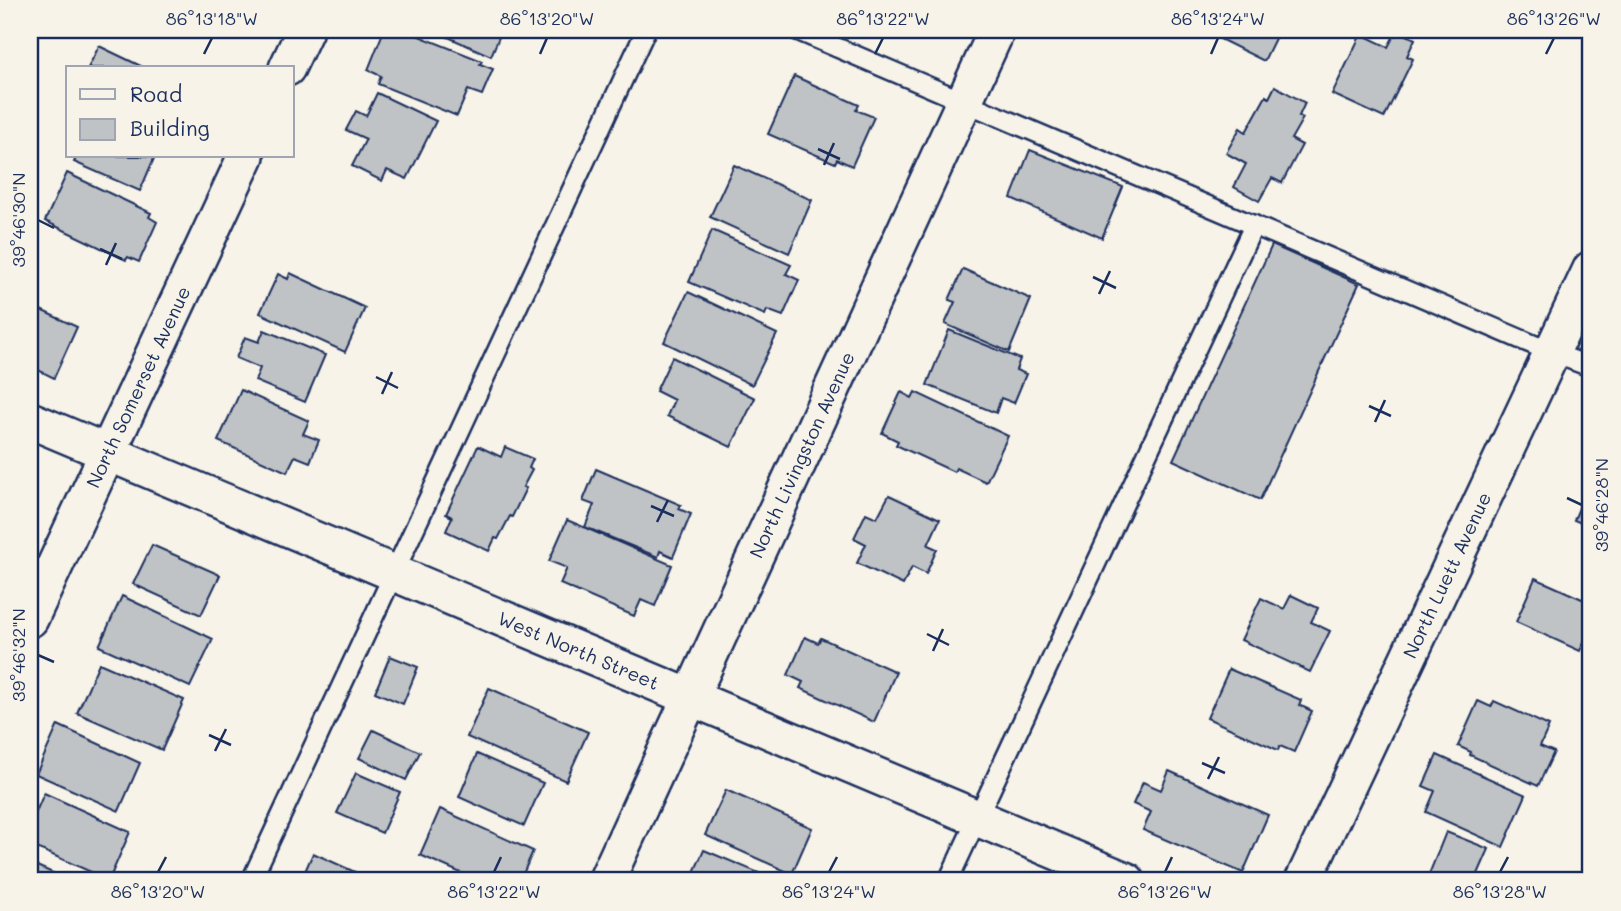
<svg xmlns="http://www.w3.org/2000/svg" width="1621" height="911" font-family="Mali,sans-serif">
<rect width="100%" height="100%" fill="#f7f3e8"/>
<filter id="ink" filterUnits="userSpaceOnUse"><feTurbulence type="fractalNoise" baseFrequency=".0143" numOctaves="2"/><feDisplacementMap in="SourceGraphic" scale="14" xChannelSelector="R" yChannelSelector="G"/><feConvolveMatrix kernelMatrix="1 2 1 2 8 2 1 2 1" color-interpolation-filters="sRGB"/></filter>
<g filter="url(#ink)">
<g fill="#c0c3c5" stroke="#1b2f5e" stroke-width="2">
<polygon points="384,30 401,32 404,30 482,61 480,64 493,69 482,95 468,90 457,116 378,84 381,76 368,70"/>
<polygon points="432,30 502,30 491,56"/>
<polygon points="1169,30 1191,30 1187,38"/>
<polygon points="1224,30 1279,30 1264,61 1220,39"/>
<polygon points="1397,30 1415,39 1407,56 1413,59 1384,118 1332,94 1361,34 1388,47"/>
<polygon points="99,46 145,68 88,68"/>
<polygon points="794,76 859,105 856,110 874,117 852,166 837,159 835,163 768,134"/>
<polygon points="1275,86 1305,103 1299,116 1303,118 1291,139 1302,145 1282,183 1272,178 1259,201 1234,187 1246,164 1226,153 1240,128 1246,132 1266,96 1269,98"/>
<polygon points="377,93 436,121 407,179 387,170 382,181 352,166 366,139 346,130 356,111 366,116"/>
<polygon points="1030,150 1123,187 1102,238 1011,198"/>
<polygon points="77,156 155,156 140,191 74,162"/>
<polygon points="734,165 812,200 789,253 710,217"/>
<polygon points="67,173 151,213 149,217 157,222 139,262 128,257 126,260 45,221"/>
<polygon points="712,230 791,265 786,274 799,280 783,316 767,310 765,315 689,282"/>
<polygon points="1272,245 1359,284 1260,500 1173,460"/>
<polygon points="963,269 1031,299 1009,352 945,324 955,302 949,300"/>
<polygon points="290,273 365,308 345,352 260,313 278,274 288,279"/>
<polygon points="688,292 777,334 752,385 664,342"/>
<polygon points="30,305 77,327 54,378 30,366"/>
<polygon points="264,330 325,355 305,402 255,381 260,368 236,358 245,337 259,342"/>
<polygon points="949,330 1020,359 1016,370 1026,374 1014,403 1001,398 996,413 927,385"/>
<polygon points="672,357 755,398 731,447 667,416 674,400 656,391"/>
<polygon points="241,390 309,421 303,434 319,440 310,462 295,456 287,472 218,441"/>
<polygon points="901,392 912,398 915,392 1008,436 986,482 956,468 954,472 896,445 898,441 882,433"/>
<polygon points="478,446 501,457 505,447 533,459 529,468 532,470 523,487 526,488 512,517 510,516 498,539 495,538 489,551 446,531 452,517 446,514"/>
<polygon points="596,469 681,505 679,509 691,514 673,557 660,551 658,557 585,527 594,505 583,501"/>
<polygon points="1591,479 1591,527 1574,520"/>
<polygon points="889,495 940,519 928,545 937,549 926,574 912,567 903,585 857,563 866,544 854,538 866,513 877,518"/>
<polygon points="567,520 672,565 655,606 641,600 634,616 560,584 567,568 549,561"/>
<polygon points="152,545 220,575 201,615 133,584"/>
<polygon points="1535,578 1591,603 1591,626 1580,651 1516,622"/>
<polygon points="1291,595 1318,608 1311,622 1330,631 1310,672 1241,640 1261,598 1284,609"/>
<polygon points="122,596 213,639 190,687 99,646"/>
<polygon points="805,637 818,643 821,638 896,672 874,722 800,688 803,682 788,675"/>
<polygon points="390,656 418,667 403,704 375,692"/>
<polygon points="99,663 184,700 162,750 77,713"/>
<polygon points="1229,669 1301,700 1299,705 1312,711 1294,752 1280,746 1278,750 1207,718"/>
<polygon points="489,688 588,732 566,781 467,737"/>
<polygon points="1478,701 1491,707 1494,701 1549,726 1540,746 1554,752 1538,786 1470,755 1471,752 1458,746"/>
<polygon points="58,725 140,763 119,811 36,774"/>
<polygon points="373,730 420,752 406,780 359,758"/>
<polygon points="477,754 543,783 524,826 459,797"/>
<polygon points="1437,755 1526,795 1503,847 1426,812 1435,791 1423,786"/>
<polygon points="1169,771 1268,815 1243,873 1143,830 1151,812 1133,804 1143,782 1161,790"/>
<polygon points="356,773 400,792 382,833 337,813"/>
<polygon points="726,790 812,828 792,874 705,835"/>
<polygon points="44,793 130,832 109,880 30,845 30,826"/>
<polygon points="440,809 533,851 520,881 479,881 420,855"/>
<polygon points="1446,832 1489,849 1475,881 1439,881 1428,877"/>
<polygon points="704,850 778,881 690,881"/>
<polygon points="313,853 355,872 351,881 313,881 303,876"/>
<polygon points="30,863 71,881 30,881"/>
</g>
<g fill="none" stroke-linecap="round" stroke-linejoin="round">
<defs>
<g id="service">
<polyline points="796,30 1553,353 1591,367"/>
<polyline points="251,881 646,30"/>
<polyline points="948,881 1254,225"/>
</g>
<g id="minor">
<polyline points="287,68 305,30"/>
<path id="s1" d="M30,420l1097,461"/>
<path id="s2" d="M30,619l216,-463"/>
<path id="s3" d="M606,881l391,-851"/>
<path id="s4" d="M1303,881l288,-612"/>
</g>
</defs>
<use href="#service" stroke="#1b2f5e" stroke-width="23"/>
<use href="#minor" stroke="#1b2f5e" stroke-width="40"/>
<use href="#service" stroke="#f7f3e8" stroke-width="18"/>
<use href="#minor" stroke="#f7f3e8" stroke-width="35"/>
</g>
</g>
<path fill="none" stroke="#1b2f5e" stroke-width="2.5" d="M204,54l8,-16M540,54l7,-16M875,54l8,-16M1211,54l7,-16M1546,54l8,-16M818,149l22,10M824,165l10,-22M38,220l16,8M100,249l22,10M106,265l10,-22M1093,277l23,11M1099,294l11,-23M376,377l22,11M382,394l10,-22M1369,406l22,10M1375,422l10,-22M1567,498l15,7M651,506l23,10M657,522l11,-22M927,634l22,11M933,651l10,-22M38,655l16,7M209,735l22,10M215,751l11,-22M1202,763l23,10M1208,779l11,-22M158,872l8,-15M494,872l7,-15M829,872l8,-15M1165,872l7,-15M1500,872l8,-15"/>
<g text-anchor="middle" stroke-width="5" stroke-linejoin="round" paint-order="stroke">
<g font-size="19" fill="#1b2f5e" stroke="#f7f3e8">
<text dy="7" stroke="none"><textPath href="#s2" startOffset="256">North Somerset Avenue</textPath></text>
<text dy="7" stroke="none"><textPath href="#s3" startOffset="469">North Livingston Avenue</textPath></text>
<text dy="7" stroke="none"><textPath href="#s4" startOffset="338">North Luett Avenue</textPath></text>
<text dy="7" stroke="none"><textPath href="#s1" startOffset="595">West North Street</textPath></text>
</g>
</g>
<rect width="1621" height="911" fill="none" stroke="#f7f3e8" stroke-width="77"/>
<rect x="66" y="66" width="228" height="91" fill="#f7f3e8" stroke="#9fa5b1" stroke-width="2"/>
<rect x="80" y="89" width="35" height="10" fill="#f7f3e8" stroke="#9fa5b1" stroke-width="2"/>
<text x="130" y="102" font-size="21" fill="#1b2f5e">Road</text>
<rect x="80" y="119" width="35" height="21" fill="#c0c3c5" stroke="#9fa5b1" stroke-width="2"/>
<text x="130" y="136" font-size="21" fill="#1b2f5e">Building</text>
<rect x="38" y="38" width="1544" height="834" fill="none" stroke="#1b2f5e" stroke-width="2.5"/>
<g font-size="18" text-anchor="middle" fill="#1b2f5e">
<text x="212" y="25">86°13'18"W</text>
<text x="547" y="25">86°13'20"W</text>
<text x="883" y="25">86°13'22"W</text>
<text x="1218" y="25">86°13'24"W</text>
<text x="1554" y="25">86°13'26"W</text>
<text transform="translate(19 220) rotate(-90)" y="6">39°46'30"N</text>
<text transform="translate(1602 505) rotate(-90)" y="6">39°46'28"N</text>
<text transform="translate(19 655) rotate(-90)" y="6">39°46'32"N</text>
<text x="158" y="898">86°13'20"W</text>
<text x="494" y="898">86°13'22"W</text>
<text x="829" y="898">86°13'24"W</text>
<text x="1165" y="898">86°13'26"W</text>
<text x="1500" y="898">86°13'28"W</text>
</g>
</svg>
